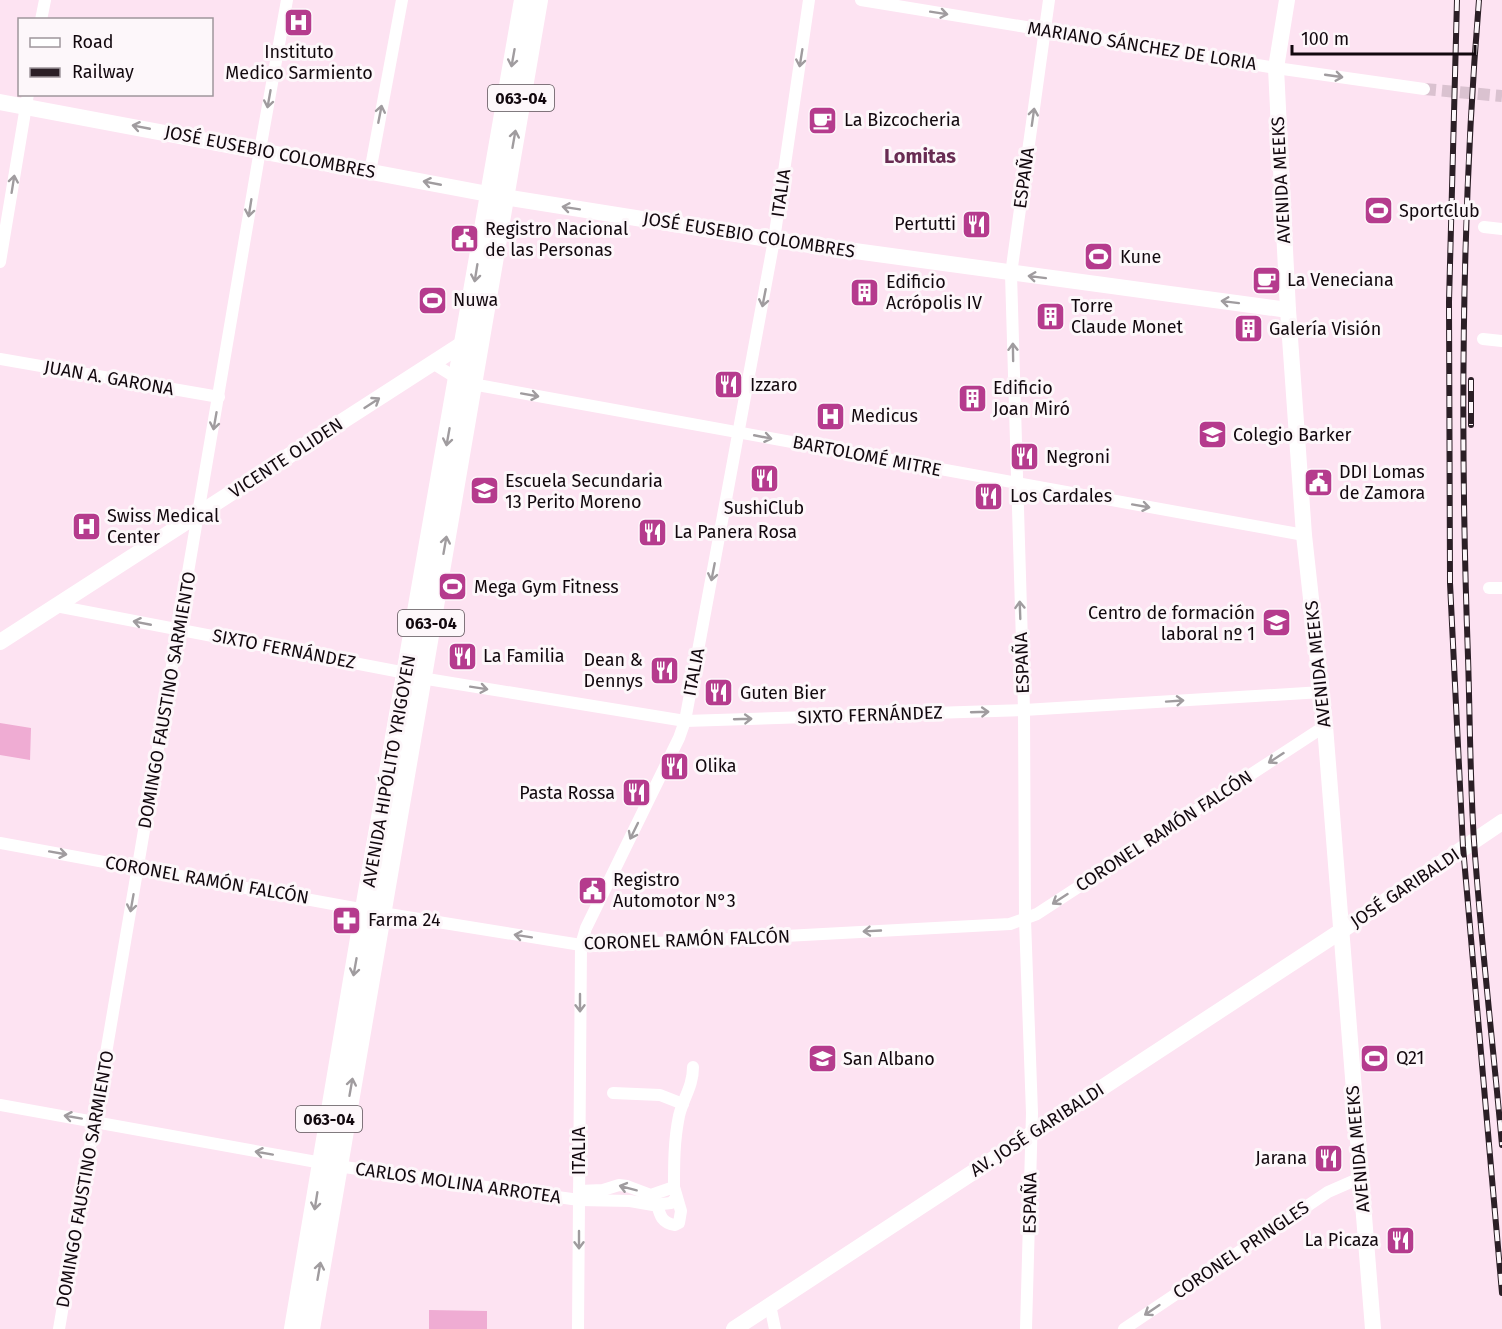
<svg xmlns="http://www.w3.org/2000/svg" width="1502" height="1329" font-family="'Fira Sans',sans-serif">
<rect width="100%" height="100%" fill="#fde3f2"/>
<g fill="#efacd3">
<polygon points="0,723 31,728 30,760 0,755"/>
<polygon points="429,1310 487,1311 487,1329 429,1329"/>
</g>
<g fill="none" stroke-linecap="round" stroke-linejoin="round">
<polyline stroke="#dac2d0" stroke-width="12" stroke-dasharray="12 6" stroke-linecap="butt" points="1424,89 1502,96"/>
<g stroke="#fff" stroke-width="12">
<polyline points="861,0 1276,68 1424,89"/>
<polyline points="41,20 45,0"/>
<polyline points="370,172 402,0"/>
<polyline points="1484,227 1502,229"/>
<polyline points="0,262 28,94"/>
<polyline points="1483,339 1502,341"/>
<polyline points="0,359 219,397"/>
<polyline points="434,364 458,379 472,384 1304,535"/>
<polyline points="1489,588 1502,588"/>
<polyline points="56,606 406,673"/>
<polyline points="421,678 685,721 1024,710 1322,692"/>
<polyline points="0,843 382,913 581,945 599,946 1010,924 1037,914 1325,726"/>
<polyline points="613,1093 660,1095 683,1104"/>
<polyline points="0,1105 322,1163"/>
<polyline points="337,1166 579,1200 630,1201 653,1205 671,1203 676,1198"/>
<path d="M674,1187c0,-24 0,-47 5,-71 4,-18 14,-29 14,-49"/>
<path d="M579,1191l24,-1 16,-5 8,1 24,9 23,-8 7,24 -2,12 -4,2c-13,-2 -15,-9 -18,-21"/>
<polyline points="770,1305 775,1329"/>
<polyline points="59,1329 260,150 287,0"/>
<polyline points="578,1329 581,945 586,928 679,738 685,721 774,240 809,0"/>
<polyline points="1026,1329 1032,1113 1025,920 1024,710 1011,274 1049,0"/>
<polyline points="1124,1329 1328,1192 1360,1178"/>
</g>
<g stroke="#fff" stroke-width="16">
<polyline points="1287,0 1276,68 1288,310 1304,535 1325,726 1373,1329"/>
<polyline points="0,102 504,197 774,240 1288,310"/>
<polyline points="0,642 470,339"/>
<polyline points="734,1329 1341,931 1502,822"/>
</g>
<g stroke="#fff" stroke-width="20">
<polyline points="294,1329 365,909 524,0"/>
<polyline points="310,1329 538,0"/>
</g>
<defs>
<g id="rail">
<polyline points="1457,0 1449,302 1450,583 1463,847 1502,1293"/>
<path d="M1479,0c-18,219 -19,437 -11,657 2,61 2,123 6,184 7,101 19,203 28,304"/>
<polyline points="1471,380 1471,425"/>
</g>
</defs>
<use href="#rail" stroke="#2b1f26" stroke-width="6"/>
<use href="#rail" stroke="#fdf7fa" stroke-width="4" stroke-dasharray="11" stroke-linecap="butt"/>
</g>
<defs><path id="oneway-shaft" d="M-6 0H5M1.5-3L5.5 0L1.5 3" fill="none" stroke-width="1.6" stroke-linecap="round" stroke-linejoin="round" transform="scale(1.5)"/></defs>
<g stroke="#a09c9f">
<use href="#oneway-shaft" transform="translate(939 13) rotate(9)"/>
<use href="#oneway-shaft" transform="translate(513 58) rotate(100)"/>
<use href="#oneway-shaft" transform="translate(801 58) rotate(99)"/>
<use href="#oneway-shaft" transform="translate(1334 76) rotate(8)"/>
<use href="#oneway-shaft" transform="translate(269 99) rotate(100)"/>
<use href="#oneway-shaft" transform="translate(380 114) rotate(-79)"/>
<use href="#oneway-shaft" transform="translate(1033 117) rotate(-82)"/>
<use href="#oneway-shaft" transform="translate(141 127) rotate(-169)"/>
<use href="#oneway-shaft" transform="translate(514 139) rotate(-80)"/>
<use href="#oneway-shaft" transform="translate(432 183) rotate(-169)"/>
<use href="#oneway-shaft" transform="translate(13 184) rotate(-81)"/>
<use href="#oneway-shaft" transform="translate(250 208) rotate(99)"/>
<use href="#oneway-shaft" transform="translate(571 208) rotate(-171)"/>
<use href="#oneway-shaft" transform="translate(476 273) rotate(99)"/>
<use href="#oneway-shaft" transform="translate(1037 277) rotate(-173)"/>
<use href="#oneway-shaft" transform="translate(764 298) rotate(101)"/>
<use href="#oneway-shaft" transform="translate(1230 302) rotate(-173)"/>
<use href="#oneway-shaft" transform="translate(1013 352) rotate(-91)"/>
<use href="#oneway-shaft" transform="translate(530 395) rotate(10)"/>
<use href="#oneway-shaft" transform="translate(372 403) rotate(-33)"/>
<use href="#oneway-shaft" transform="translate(215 421) rotate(100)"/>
<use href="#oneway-shaft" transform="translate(448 437) rotate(100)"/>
<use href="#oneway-shaft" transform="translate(763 437) rotate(11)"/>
<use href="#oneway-shaft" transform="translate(1141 506) rotate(10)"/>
<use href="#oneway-shaft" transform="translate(445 545) rotate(-80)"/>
<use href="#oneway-shaft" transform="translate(713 572) rotate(101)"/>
<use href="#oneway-shaft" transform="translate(1020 610) rotate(-92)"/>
<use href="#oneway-shaft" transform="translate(142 623) rotate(-169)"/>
<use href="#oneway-shaft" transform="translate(479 688) rotate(9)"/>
<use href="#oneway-shaft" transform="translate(1175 701) rotate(-4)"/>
<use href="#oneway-shaft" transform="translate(980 712) rotate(-2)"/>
<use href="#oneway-shaft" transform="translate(743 719) rotate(-2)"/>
<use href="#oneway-shaft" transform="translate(1276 758) rotate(147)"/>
<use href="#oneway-shaft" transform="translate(634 831) rotate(116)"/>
<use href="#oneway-shaft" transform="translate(58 853) rotate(10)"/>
<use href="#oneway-shaft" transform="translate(1060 899) rotate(147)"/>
<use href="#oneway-shaft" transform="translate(132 903) rotate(100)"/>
<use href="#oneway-shaft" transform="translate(872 931) rotate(177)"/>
<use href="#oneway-shaft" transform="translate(523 936) rotate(-171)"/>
<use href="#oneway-shaft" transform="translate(355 967) rotate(100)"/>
<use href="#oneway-shaft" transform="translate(580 1003) rotate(90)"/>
<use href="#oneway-shaft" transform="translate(351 1087) rotate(-80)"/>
<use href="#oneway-shaft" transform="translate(73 1117) rotate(-170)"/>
<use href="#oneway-shaft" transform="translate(264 1153) rotate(-170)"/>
<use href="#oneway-shaft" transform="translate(628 1188) rotate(-165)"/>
<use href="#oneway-shaft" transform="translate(316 1201) rotate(99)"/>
<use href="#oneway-shaft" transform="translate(579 1240) rotate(90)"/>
<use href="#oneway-shaft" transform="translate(319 1271) rotate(-80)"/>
<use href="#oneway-shaft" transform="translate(1152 1310) rotate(146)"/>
</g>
<defs>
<symbol id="hospital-square" viewBox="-11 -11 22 22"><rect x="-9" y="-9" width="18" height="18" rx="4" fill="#b53b8d" stroke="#fdf7fa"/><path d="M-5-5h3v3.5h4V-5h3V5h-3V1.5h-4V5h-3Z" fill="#fff"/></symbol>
<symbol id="cafe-square" viewBox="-11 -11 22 22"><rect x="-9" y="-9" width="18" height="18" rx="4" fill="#b53b8d" stroke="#fdf7fa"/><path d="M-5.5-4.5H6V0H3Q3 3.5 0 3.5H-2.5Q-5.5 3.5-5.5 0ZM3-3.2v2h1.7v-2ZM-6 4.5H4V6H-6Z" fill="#fff"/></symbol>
<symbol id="stadium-square" viewBox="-11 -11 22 22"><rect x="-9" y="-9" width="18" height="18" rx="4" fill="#b53b8d" stroke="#fdf7fa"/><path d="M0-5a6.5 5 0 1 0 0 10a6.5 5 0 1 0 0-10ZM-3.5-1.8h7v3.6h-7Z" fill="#fff"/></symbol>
<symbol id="restaurant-square" viewBox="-11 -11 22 22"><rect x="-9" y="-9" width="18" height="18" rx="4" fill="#b53b8d" stroke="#fdf7fa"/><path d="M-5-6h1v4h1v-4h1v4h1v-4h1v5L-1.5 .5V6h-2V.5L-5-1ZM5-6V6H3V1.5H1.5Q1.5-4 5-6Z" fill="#fff"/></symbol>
<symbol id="civic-square" viewBox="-11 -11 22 22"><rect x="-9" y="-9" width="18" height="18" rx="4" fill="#b53b8d" stroke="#fdf7fa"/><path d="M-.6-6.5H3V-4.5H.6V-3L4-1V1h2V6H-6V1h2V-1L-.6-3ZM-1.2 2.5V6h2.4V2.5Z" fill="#fff"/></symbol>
<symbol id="building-square" viewBox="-11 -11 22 22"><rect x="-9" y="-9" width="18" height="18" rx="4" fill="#b53b8d" stroke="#fdf7fa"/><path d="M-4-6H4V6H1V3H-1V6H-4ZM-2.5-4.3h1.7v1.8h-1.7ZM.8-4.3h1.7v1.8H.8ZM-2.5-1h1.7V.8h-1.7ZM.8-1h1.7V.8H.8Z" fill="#fff"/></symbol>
<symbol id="school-square" viewBox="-11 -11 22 22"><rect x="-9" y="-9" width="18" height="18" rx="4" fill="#b53b8d" stroke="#fdf7fa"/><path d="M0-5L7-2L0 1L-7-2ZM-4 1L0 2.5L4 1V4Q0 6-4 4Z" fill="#fff"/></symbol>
<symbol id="pharmacy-square" viewBox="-11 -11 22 22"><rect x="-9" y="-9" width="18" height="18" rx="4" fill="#b53b8d" stroke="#fdf7fa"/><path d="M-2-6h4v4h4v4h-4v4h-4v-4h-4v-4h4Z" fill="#fff"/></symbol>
</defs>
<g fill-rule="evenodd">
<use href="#hospital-square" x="282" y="6" width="33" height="33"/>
<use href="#cafe-square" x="806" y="104" width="33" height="33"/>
<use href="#stadium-square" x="1362" y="194" width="33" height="33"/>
<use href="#restaurant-square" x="960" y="208" width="33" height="33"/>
<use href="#civic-square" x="448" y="222" width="33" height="33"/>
<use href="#stadium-square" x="1082" y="240" width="33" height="33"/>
<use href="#cafe-square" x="1250" y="264" width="33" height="33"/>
<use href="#building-square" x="848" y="276" width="33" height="33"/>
<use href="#stadium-square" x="416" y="284" width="33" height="33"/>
<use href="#building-square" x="1034" y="300" width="33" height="33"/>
<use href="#building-square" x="1232" y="312" width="33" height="33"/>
<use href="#restaurant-square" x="712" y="368" width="33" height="33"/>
<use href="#building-square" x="956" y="382" width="33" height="33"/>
<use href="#hospital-square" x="814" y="400" width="33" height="33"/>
<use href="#school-square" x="1196" y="418" width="33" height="33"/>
<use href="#restaurant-square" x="1008" y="440" width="33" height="33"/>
<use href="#restaurant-square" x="748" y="462" width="33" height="33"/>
<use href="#civic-square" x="1302" y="466" width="33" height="33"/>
<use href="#school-square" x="468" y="474" width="33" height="33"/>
<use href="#restaurant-square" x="972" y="480" width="33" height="33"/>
<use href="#hospital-square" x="70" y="510" width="33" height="33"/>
<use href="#restaurant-square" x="636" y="516" width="33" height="33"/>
<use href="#stadium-square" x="436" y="570" width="33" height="33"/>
<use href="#school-square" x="1260" y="606" width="33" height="33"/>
<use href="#restaurant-square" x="446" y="640" width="33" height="33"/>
<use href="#restaurant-square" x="648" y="654" width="33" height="33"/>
<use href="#restaurant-square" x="702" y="676" width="33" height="33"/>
<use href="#restaurant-square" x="658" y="750" width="33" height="33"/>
<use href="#restaurant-square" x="620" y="776" width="33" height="33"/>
<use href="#civic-square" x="576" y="874" width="33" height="33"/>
<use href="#pharmacy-square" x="330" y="904" width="33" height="33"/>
<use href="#stadium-square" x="1358" y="1042" width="33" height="33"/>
<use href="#school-square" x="806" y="1042" width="33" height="33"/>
<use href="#restaurant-square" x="1312" y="1142" width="33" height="33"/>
<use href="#restaurant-square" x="1384" y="1224" width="33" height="33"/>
</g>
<g text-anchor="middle" stroke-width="6" stroke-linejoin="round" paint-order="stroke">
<g fill="#fdf7fa" stroke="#585055" stroke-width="1.5">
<rect x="488" y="85" width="66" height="26" rx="4.5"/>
<rect x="398" y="610" width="66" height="26" rx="4.5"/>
<rect x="296" y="1106" width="66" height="26" rx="4.5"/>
</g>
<g font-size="16" font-weight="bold" fill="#12080e">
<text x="521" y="104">063-04</text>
<text x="431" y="629">063-04</text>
<text x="329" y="1125">063-04</text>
</g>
<g font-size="18" fill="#12080e" stroke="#fdf7fa">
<text transform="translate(1142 46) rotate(9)" y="6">MARIANO SÁNCHEZ DE LORIA</text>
<text transform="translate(270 152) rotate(11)" y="6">JOSÉ EUSEBIO COLOMBRES</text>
<text transform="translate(1024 178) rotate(-82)" y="6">ESPAÑA</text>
<text transform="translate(1281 180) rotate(-93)" y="6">AVENIDA MEEKS</text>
<text transform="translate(781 193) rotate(-82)" y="6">ITALIA</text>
<text transform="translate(749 235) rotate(9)" y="6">JOSÉ EUSEBIO COLOMBRES</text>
<text transform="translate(109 378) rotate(10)" y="6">JUAN A. GARONA</text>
<text transform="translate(867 456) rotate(11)" y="6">BARTOLOMÉ MITRE</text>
<text transform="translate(286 458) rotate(-33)" y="6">VICENTE OLIDEN</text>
<text transform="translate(284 649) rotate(11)" y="6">SIXTO FERNÁNDEZ</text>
<text transform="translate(1022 663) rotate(-92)" y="6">ESPAÑA</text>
<text transform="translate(1318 664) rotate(-96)" y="6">AVENIDA MEEKS</text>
<text transform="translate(694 672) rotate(-79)" y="6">ITALIA</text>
<text transform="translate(167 700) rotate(-80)" y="6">DOMINGO FAUSTINO SARMIENTO</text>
<text transform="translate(870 715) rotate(-2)" y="6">SIXTO FERNÁNDEZ</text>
<text transform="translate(389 771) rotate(-80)" y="6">AVENIDA HIPÓLITO YRIGOYEN</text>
<text transform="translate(1164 831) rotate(-33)" y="6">CORONEL RAMÓN FALCÓN</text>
<text transform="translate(207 880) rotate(10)" y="6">CORONEL RAMÓN FALCÓN</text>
<text transform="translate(1405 888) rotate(-34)" y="6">JOSÉ GARIBALDI</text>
<text transform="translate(687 940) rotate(-2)" y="6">CORONEL RAMÓN FALCÓN</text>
<text transform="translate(1037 1130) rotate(-33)" y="6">AV. JOSÉ GARIBALDI</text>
<text transform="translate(1358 1149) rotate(-95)" y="6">AVENIDA MEEKS</text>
<text transform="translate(579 1151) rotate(-90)" y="6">ITALIA</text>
<text transform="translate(85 1179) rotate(-80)" y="6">DOMINGO FAUSTINO SARMIENTO</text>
<text transform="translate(458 1183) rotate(8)" y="6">CARLOS MOLINA ARROTEA</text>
<text transform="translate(1030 1203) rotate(-89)" y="6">ESPAÑA</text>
<text transform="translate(1241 1250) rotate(-34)" y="6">CORONEL PRINGLES</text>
</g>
<g font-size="18" fill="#12080e" stroke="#fdf7fa" text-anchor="start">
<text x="299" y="58" text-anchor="middle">Instituto<tspan x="299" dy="21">Medico Sarmiento</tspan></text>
<text x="844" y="126">La Bizcocheria</text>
<text x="1399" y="217">SportClub</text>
<text x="956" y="230" text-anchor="end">Pertutti</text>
<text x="485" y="235">Registro Nacional<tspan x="485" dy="21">de las Personas</tspan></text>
<text x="1120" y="263">Kune</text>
<text x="1287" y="286">La Veneciana</text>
<text x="886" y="288">Edificio<tspan x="886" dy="21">Acrópolis IV</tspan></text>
<text x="453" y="306">Nuwa</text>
<text x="1071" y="312">Torre<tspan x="1071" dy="21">Claude Monet</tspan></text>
<text x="1269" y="335">Galería Visión</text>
<text x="750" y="391">Izzaro</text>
<text x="993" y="394">Edificio<tspan x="993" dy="21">Joan Miró</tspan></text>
<text x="851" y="422">Medicus</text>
<text x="1233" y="441">Colegio Barker</text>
<text x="1046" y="463">Negroni</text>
<text x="1339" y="478">DDI Lomas<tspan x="1339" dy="21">de Zamora</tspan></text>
<text x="505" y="487">Escuela Secundaria<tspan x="505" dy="21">13 Perito Moreno</tspan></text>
<text x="1010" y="502">Los Cardales</text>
<text x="764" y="514" text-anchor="middle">SushiClub</text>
<text x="107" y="522">Swiss Medical<tspan x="107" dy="21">Center</tspan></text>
<text x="674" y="538">La Panera Rosa</text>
<text x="474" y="593">Mega Gym Fitness</text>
<text x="1255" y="619" text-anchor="end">Centro de formación<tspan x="1255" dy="21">laboral nº 1</tspan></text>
<text x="483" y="662">La Familia</text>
<text x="643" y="666" text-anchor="end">Dean &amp;<tspan x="643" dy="21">Dennys</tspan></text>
<text x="740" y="699">Guten Bier</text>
<text x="695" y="772">Olika</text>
<text x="615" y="799" text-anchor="end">Pasta Rossa</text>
<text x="613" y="886">Registro<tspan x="613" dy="21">Automotor N°3</tspan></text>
<text x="368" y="926">Farma 24</text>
<text x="1396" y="1064">Q21</text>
<text x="843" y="1065">San Albano</text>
<text x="1307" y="1164" text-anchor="end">Jarana</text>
<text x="1379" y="1246" text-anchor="end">La Picaza</text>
</g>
<g font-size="20" font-weight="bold" fill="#682c53" stroke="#fdf7fa">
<text x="920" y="163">Lomitas</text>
</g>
</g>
<rect x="18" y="18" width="195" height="78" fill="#fdf7fa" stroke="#9f979c" stroke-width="1.5"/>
<rect x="30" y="38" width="30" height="9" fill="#ffffff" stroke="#9f979c" stroke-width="1.5"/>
<text x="72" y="48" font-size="18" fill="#12080e">Road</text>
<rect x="30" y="68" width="30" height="9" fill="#2b1f26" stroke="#9f979c" stroke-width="1.5"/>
<text x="72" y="78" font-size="18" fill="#12080e">Railway</text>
<path d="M1292 45v9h183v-9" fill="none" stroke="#12080e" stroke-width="3"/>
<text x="1301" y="45" font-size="18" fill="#12080e" stroke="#fdf7fa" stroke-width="4.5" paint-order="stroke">100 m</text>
</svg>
